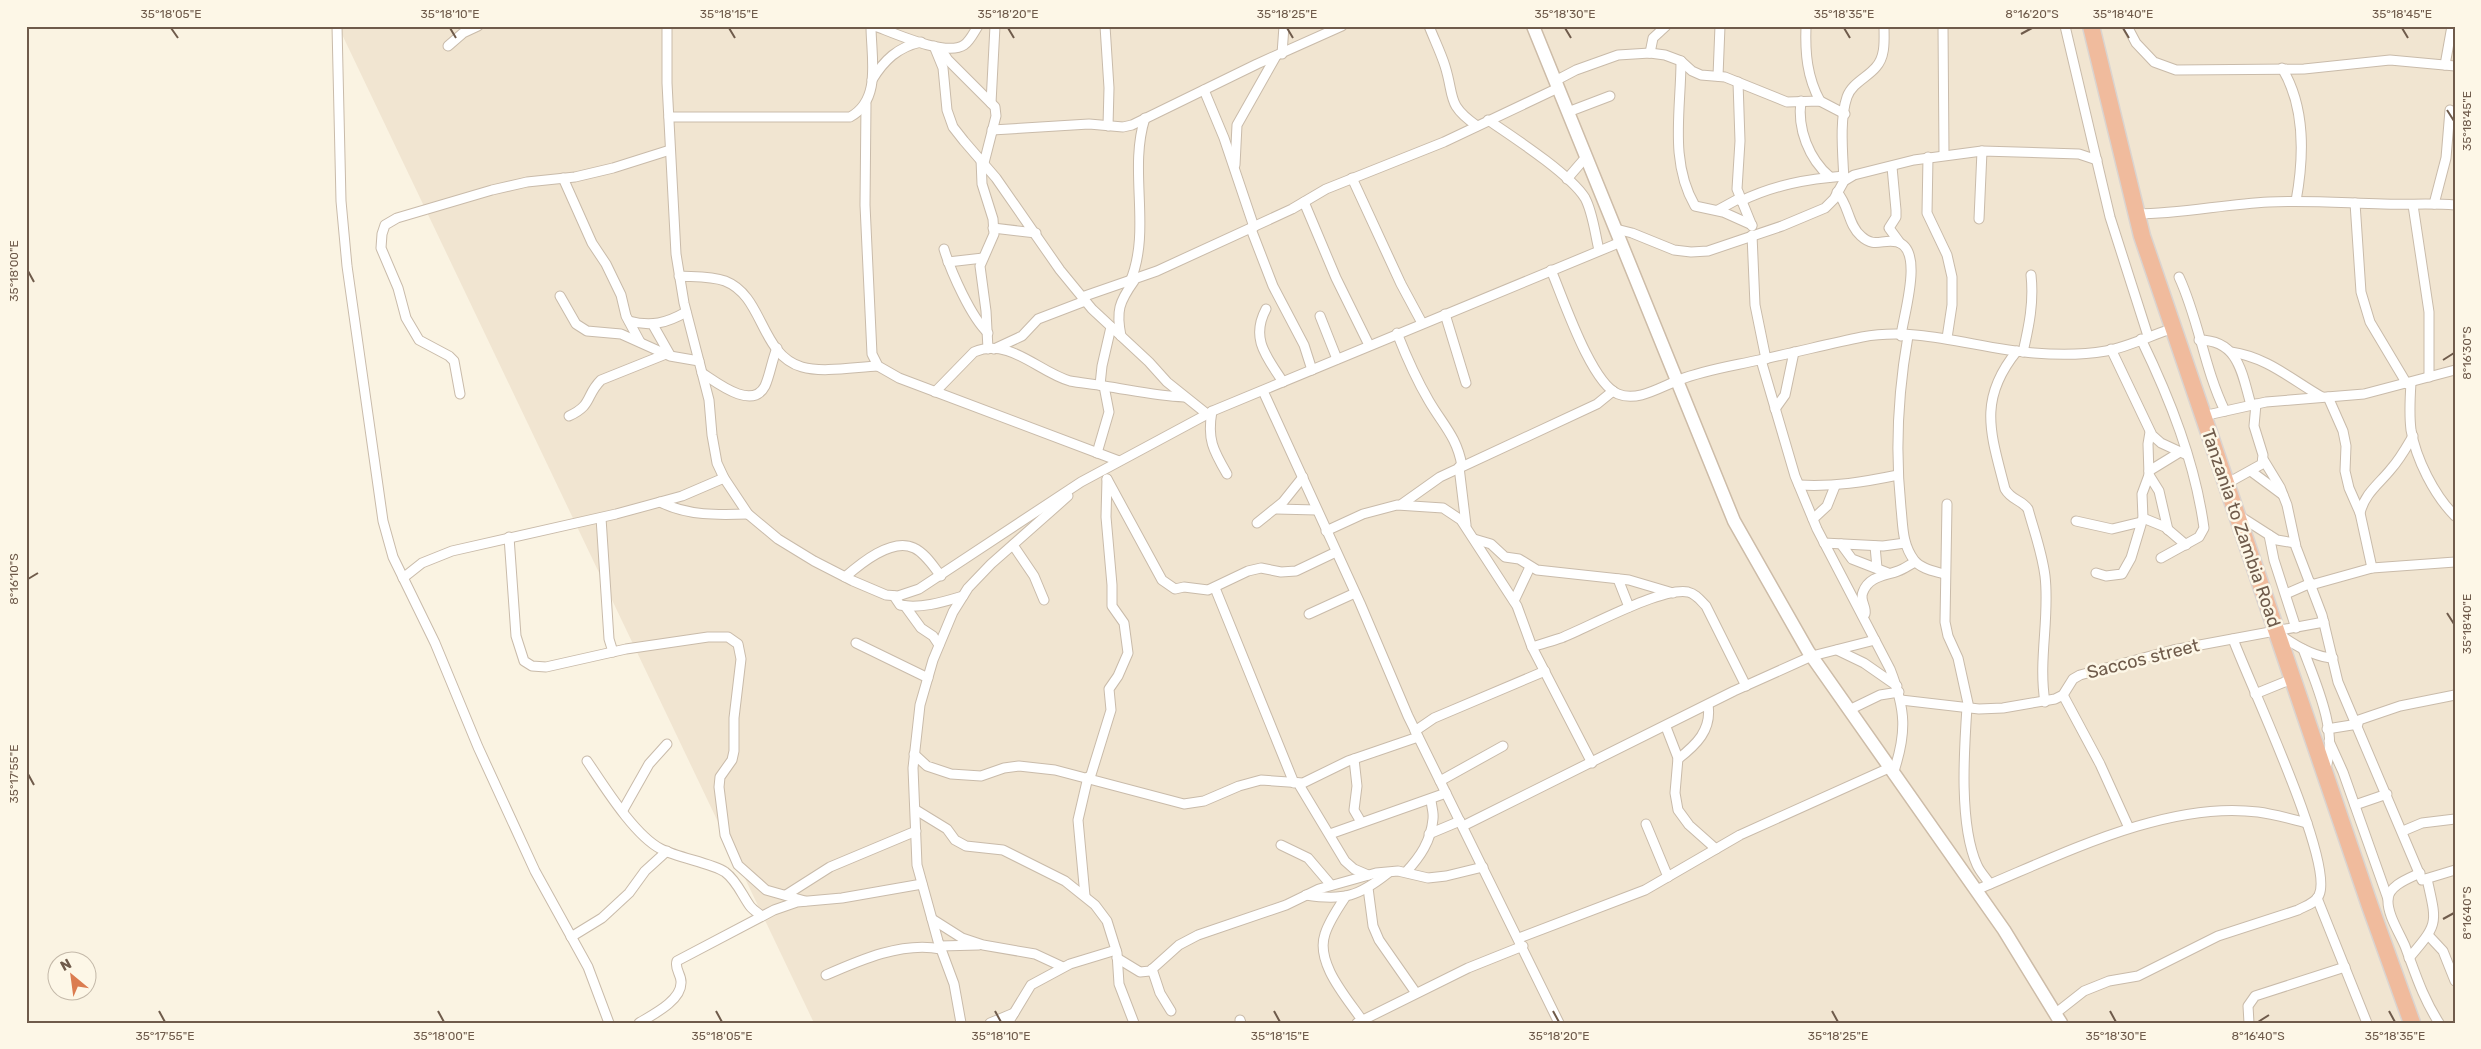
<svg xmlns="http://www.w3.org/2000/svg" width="2481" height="1049" font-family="Rubik,sans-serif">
<rect width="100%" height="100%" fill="#faf3e2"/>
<polygon fill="#f1e5d1" points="338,26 2455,26 2455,1023 814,1023"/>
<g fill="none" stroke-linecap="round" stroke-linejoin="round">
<defs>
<g id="street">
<polyline points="337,26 341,201 347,266 383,521 393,557 435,643 478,747 535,871 588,967 609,1023"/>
<polyline points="667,26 667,83 676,254 684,303 709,400 712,435 717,463 724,478 748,514 778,539 814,561 853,581 886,595 898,596 919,589 1081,482 1215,410 1621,242"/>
<path d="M875,26c19,7 71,31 89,19 6,-4 10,-13 14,-19"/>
<polyline points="1105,26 1109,88 1108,126"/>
<path d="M1429,26c5,13 12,27 16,40 10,32 1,38 32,60"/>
<path d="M1806,26c-1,27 1,51 14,75"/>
<polyline points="1943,26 1944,155"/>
<polyline points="2065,26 2110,217 2148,336"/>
<polyline points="2127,26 2136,43 2154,62 2176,70 2304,69 2390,60 2455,66"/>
<polyline points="448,46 463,33 478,26"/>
<polyline points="934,46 943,68 947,110 953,127 964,141 996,178 1060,270 1092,309 1149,362 1167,382 1207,414"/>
<polyline points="940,48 948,60 995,107 996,116 984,163"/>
<polyline points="1650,53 1653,38 1666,26"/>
<polyline points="1282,54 1284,26"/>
<path d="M1681,61c0,49 -12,100 14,145l28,6 29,13"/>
<polyline points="2445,65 2452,26"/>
<path d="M2282,68c24,40 22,89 14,133"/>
<polyline points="1718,76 1720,26"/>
<path d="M872,80c12,-20 26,-33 49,-38"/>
<polyline points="1555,81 1576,70 1618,55 1650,53 1665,55 1681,61 1692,71 1701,75 1725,77 1787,102 1820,101 1845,114"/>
<polyline points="1738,82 1740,141 1737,189 1752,226"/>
<polyline points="1204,90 1224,138 1254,227"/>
<path d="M1801,101c-4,28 8,58 29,76"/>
<polyline points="991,103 995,26"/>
<polyline points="866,104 865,205 872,354 878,366 899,378 1119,461"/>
<polyline points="1568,112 1610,96"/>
<path d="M669,117h181c32,-17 21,-60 21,-91"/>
<path d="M1488,120c25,17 82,54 97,78 8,15 10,36 14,52"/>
<polyline points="992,130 1089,124 1123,127 1132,125 1257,64 1342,26"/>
<polyline points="1928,157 1927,213 1947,255 1952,277 1952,305 1947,338"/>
<polyline points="981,159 982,184 993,219 994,234 980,266 986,311 988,349"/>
<polyline points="1235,165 1237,125 1276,56"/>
<polyline points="1892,167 1896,210 1896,217 1889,228 1900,243"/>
<polyline points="563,178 592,243 606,264 621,295 626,316 640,342"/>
<polyline points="1352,178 1401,284 1422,323"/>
<polyline points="1567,179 1586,157"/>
<path d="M1844,181c-1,-25 -5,-61 3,-84 5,-14 21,-20 29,-30 10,-11 8,-28 8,-41"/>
<path d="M1837,192c12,13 11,33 24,44 14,13 22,2 36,6 28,7 6,74 4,94"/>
<path d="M1741,201c33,-16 66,-22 103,-25"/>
<polyline points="1304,202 1336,278 1369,345"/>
<polyline points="2355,203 2361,292 2370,322 2407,384"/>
<polyline points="2434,204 2446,158 2450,110"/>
<polyline points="2413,205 2429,312 2429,377"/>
<polyline points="1718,210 1740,198"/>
<path d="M2137,214c44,0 88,-10 132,-12 38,-2 75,1 114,2 24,1 48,-1 72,1"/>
<polyline points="1979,219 1982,151"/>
<polyline points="993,228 1036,233"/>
<polyline points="1251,229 1273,286 1304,345 1312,370"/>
<polyline points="1616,229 1632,233 1674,250 1691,252 1708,251 1782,226 1825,208 1834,199 1844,181 1854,175 1914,160 1982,151 2079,154 2097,160"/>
<polyline points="1752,235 1755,305 1766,359"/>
<path d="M944,249c7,23 27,68 44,84"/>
<polyline points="948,262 983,258"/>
<path d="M1551,270c12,28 40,113 67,124 20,8 42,-7 61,-14 25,-10 53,-14 80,-20 34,-7 69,-16 103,-23 59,-11 115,12 172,16 23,2 49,2 72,-2 23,-4 45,-16 68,-23"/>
<path d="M679,276c15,1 32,0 46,5 39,15 35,74 77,86 20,6 54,0 76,-1"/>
<path d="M2179,277c20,43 25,91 46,134"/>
<path d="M1130,282c22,-52 -2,-111 15,-164"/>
<polyline points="560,296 576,324 587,331 621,334 670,356 699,361"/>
<polyline points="1082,297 1157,271 1292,209 1326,189 1444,142 1558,88"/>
<path d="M1266,309c-16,30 1,48 17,73"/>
<polyline points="1445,314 1466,383"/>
<polyline points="1320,316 1337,359"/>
<path d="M629,321c22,6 38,2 57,-9"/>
<polyline points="653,325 670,355"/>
<path d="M1397,333c9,23 19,46 32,68 14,24 28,36 33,65"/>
<path d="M1121,336c-5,-25 -2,-34 13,-55"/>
<path d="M1908,336c-10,57 -13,115 -7,172 2,18 1,36 13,52 7,9 20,11 30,14"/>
<path d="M2141,339c29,60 54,123 63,189l-5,9 -38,21"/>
<path d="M2199,340c40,0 43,34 52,65"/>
<polyline points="994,349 1022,336 1038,319 1085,301"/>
<polyline points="2111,349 2152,435 2161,443 2187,455"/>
<path d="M2017,351c-40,49 -26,83 -12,138 7,12 16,10 23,20 6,22 14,43 17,67 5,41 -7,84 0,126"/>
<path d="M2023,352c6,-26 11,-50 8,-77"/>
<path d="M2231,352c36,5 61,28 91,45"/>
<path d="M1761,360l34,116 22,53 73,140c16,41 17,64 3,105"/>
<path d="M702,373c14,9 50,38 63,13 5,-11 7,-26 12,-38"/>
<path d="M2411,383c-1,15 -2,31 0,47 5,29 23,65 44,86"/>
<polyline points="1100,385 1102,366 1111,327"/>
<polyline points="1263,391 1360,603 1408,716 1559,1023"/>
<path d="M935,392l39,-40c36,-15 64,20 96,29 11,2 23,3 34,5 27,4 52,10 80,11"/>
<polyline points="460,394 454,361 449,356 419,340 406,318 398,288 381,248 382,234 385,225 397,218 492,190 527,182 575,177 613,168 670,150"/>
<polyline points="2328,397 2343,431 2346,446 2345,471 2349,488 2360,513"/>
<polyline points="1775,409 1785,395 1794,352"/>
<path d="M1212,411c-5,28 1,39 15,63"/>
<path d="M569,416c24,-11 16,-20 32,-36l65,-26"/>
<polyline points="2203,416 2266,402 2364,394 2455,370"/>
<polyline points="1097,453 1109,412 1104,386"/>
<polyline points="2263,459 2280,487 2287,505 2296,547 2322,615 2338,682 2422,880 2455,870"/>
<polyline points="1459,467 1466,525"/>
<polyline points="2149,471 2180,452"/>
<polyline points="2252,472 2283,495"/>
<polyline points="2149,475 2159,491 2168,530"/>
<polyline points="1107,479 1162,580 1175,589 1184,587 1208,590 1248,571 1261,568 1281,572 1296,571 1336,552"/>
<polyline points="2226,484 2262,464 2263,455 2254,426 2256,404"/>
<path d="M1799,485c35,2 65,-3 99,-10"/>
<path d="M660,502c28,14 58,13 88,12"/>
<polyline points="1402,504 1440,477 1597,404 1613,391"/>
<polyline points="1947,504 1945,622 1948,636 1958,658 1969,708"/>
<polyline points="1276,509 1317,510"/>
<polyline points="2238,515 2277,540 2295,543"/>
<polyline points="601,518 609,639 613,652"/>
<polyline points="2143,518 2165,527 2186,545"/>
<polyline points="1813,519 1827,506 1835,486"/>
<polyline points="2076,521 2112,529 2141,522"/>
<polyline points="1257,523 1283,502 1303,477"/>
<polyline points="1326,531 1363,514 1397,505 1443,508 1461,520 1517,606 1532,647 1592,763"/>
<polyline points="2269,535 2274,560 2296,628"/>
<polyline points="509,537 516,636 524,661 532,666 546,667 626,649 708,637 728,637 738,644 741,659 734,718 734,751 732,760 720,777 719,787 725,835 738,865 766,890 805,901"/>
<polyline points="1474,539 1491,544 1505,557 1519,559 1537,570 1629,580 1673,593"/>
<polyline points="1824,543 1883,546 1905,543"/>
<polyline points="1841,544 1852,559 1888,573"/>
<polyline points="1013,545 1034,576 1044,600"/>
<polyline points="1875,546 1877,568"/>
<path d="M2372,568l-12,-55c5,-20 19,-29 31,-44 9,-10 15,-21 22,-33"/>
<polyline points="2096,573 2106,576 2122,574 2131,558 2143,518 2142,494 2149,475 2148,444 2150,432"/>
<path d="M845,577c15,-13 47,-40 69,-29 11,5 19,18 27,28"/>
<polyline points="403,578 422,563 452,551 616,514 682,496 724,478"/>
<polyline points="1618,579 1629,607"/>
<polyline points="2311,585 2372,568 2455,562"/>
<polyline points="1215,588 1294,783"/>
<polyline points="2286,594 2311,583"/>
<path d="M894,596l6,9c21,4 43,-3 63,-9"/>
<polyline points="1514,601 1530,567"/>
<polyline points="905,606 921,628 933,636 939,645"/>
<polyline points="1309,614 1355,593"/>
<path d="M1865,614c2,-7 -6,-14 -2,-22 6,-16 22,-16 35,-21 6,-2 11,-6 17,-9"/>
<path d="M2279,634c15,11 34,23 54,24"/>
<polyline points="856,643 928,678"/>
<path d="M1532,647c9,-3 20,-6 29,-9 28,-11 100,-51 127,-46 8,2 12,8 18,14l40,80"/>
<path d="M2303,649c12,32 37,87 22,120"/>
<polyline points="1837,650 1864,663 1897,686"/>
<polyline points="2255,694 2292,679"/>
<polyline points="2063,695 2100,764 2129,828"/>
<polyline points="1901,700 1979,709 2003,708 2055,699 2063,695 2073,679 2080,675 2173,650 2324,622"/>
<path d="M1967,707c-3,44 -8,118 10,158 3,7 9,13 13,19"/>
<polyline points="1849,710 1880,695 1899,692"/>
<polyline points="2356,721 2400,706 2455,695"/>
<polyline points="1666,727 1678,758 1675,793 1678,810 1689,825 1716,849"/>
<polyline points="2327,729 2358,724"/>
<polyline points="1415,731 1434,718 1545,671"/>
<polyline points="2329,741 2343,772 2388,899"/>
<polyline points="914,754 927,766 951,774 981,776 1004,768 1019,766 1055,770 1184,804 1204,801 1239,786 1261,780 1303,783 1348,761 1418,737"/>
<polyline points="1354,759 1357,786 1354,810 1361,822"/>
<path d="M1678,759c18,-14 34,-29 30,-54"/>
<path d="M587,761c17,25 47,74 74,88 17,9 51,14 64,23 12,9 17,23 25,34 3,4 8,7 12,10"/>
<polyline points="1090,778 1111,710 1109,689 1118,676 1128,653 1124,623 1112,606 1112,585 1106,517 1107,479"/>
<polyline points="1440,781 1503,746"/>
<polyline points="1298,783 1345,861 1354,869 1368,875"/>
<polyline points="2355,805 2387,794"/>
<polyline points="623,810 649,764 667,744"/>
<polyline points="916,810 947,829 955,840 966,846 1003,850 1065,881 1095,905 1107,921 1117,953 1119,984 1134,1023"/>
<polyline points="1646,824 1668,877"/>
<polyline points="1463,826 1734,691 1812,656 1875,640"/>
<polyline points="2403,831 2422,823 2455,819"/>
<polyline points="1330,834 1446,793"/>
<polyline points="1429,834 1460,821"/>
<polyline points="1281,845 1308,858 1331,885"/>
<path d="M1406,872c14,-15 25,-31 27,-53 1,-7 -2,-13 -2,-20"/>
<path d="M2420,873c-10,5 -31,12 -32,26 -1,15 11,33 17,47 11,29 17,50 34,77"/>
<polyline points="1368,888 1373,926 1379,940 1416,993"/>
<path d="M1976,890c83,-34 190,-90 282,-78 16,2 33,7 49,11"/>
<polyline points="786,895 830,867 916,831"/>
<path d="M1306,895c38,6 53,1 82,-22"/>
<polyline points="1085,896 1078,820 1088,777"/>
<path d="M1346,896c-8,12 -17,25 -21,38 -10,29 22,64 37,86"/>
<polyline points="2317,898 2367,1023"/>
<polyline points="932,919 962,938 983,945 1035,954 1063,967"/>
<polyline points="2429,936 2443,951 2455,981"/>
<polyline points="571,937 602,918 629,893 645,871 667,851"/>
<polyline points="1519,938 1645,890 1740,835 1889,768"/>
<polyline points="940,946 979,945"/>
<polyline points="1117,958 1140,972 1150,971 1179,945 1198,935 1286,905 1319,889 1376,873 1398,871 1428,878 1446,876 1483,867"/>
<path d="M2409,958c30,-35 28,-34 18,-79"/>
<polyline points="1152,969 1160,993 1171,1011"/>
<path d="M826,975c34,-15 77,-34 115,-26"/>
<path d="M2056,1013l28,-22 25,-10 29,-5 80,-40 80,-26c7,-4 18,-7 21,-15 16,-32 -71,-215 -86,-256"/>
<polyline points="1240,1020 1241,1023"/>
<path d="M639,1023c13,-8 42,-22 42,-40 1,-8 -7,-14 -4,-22l97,-51 23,-8 45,-4 80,-14"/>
<polyline points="961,1023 954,984 938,941 917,865 913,768 920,705 933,660 953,612 968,588 991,564 1068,496"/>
<polyline points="990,1023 1014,1013"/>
<polyline points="1008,1023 1031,985 1070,964 1116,950"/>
<polyline points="1357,1023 1468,968 1523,946"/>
<polyline points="2249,1023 2248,1006 2255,996 2345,967"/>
</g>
<polyline id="secondary" points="1533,26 1734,521 1808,651 2004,930 2061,1023"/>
<polyline id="highway" points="2091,26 2142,236 2370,906 2412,1023"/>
</defs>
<use href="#street" stroke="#c9bbaa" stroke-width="11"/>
<use href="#secondary" stroke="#cdbca8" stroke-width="15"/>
<use href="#highway" stroke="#dad4d0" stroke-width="19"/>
<use href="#street" stroke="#fff" stroke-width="9"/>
<use href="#secondary" stroke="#fff" stroke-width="12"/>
<use href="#highway" stroke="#f0bb9d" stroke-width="16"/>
</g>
<path fill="none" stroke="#6f5b4b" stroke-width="2" d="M171,28l7,10M450,28l6,10M729,28l6,10M1008,28l6,10M1287,28l6,10M1565,28l6,10M1844,28l6,10M2123,28l6,10M2402,28l6,10M2021,34l11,-6M2447,110l7,11M28,271l6,11M2443,360l11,-7M28,579l10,-6M2447,613l7,11M28,774l6,11M2443,919l11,-6M159,1011l6,11M438,1011l6,11M716,1011l6,11M995,1011l6,11M1274,1011l6,11M1553,1011l6,11M1832,1011l6,11M2110,1011l6,11M2389,1011l6,11M2258,1022l11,-7"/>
<g text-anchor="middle" stroke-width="5" stroke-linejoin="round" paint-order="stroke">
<g font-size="18" fill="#6f5b4b" stroke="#fdf7e7">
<text transform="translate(2241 528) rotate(71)" y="6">Tanzania to Zambia Road</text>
<text transform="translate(2143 659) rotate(-14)" y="6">Saccos street</text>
</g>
</g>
<rect width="2481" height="1049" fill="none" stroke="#fdf7e7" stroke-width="55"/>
<g transform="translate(72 976) rotate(331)"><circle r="24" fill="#fdf7e7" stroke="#c4b9a9"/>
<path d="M0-4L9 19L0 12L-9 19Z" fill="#db7c50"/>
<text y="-8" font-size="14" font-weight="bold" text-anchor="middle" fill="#6f5b4b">N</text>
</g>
<rect x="28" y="28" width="2426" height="994" fill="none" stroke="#6f5b4b" stroke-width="2"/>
<g font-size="12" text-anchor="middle" fill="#6f5b4b">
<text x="171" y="18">35°18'05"E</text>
<text x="450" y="18">35°18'10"E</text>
<text x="729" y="18">35°18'15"E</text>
<text x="1008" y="18">35°18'20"E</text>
<text x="1287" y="18">35°18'25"E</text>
<text x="1565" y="18">35°18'30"E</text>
<text x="1844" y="18">35°18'35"E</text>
<text x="2032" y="18">8°16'20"S</text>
<text x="2123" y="18">35°18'40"E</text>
<text x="2402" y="18">35°18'45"E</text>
<text transform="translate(2467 121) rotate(-90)" y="4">35°18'45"E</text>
<text transform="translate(14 271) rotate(-90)" y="4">35°18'00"E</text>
<text transform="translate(2467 353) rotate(-90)" y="4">8°16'30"S</text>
<text transform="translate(14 579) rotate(-90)" y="4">8°16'10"S</text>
<text transform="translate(2467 624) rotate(-90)" y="4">35°18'40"E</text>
<text transform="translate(14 774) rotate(-90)" y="4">35°17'55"E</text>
<text transform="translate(2467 913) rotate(-90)" y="4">8°16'40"S</text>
<text x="165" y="1040">35°17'55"E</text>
<text x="444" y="1040">35°18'00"E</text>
<text x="722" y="1040">35°18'05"E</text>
<text x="1001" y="1040">35°18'10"E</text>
<text x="1280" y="1040">35°18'15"E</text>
<text x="1559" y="1040">35°18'20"E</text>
<text x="1838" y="1040">35°18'25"E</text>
<text x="2116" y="1040">35°18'30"E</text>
<text x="2258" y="1040">8°16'40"S</text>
<text x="2395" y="1040">35°18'35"E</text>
</g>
</svg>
